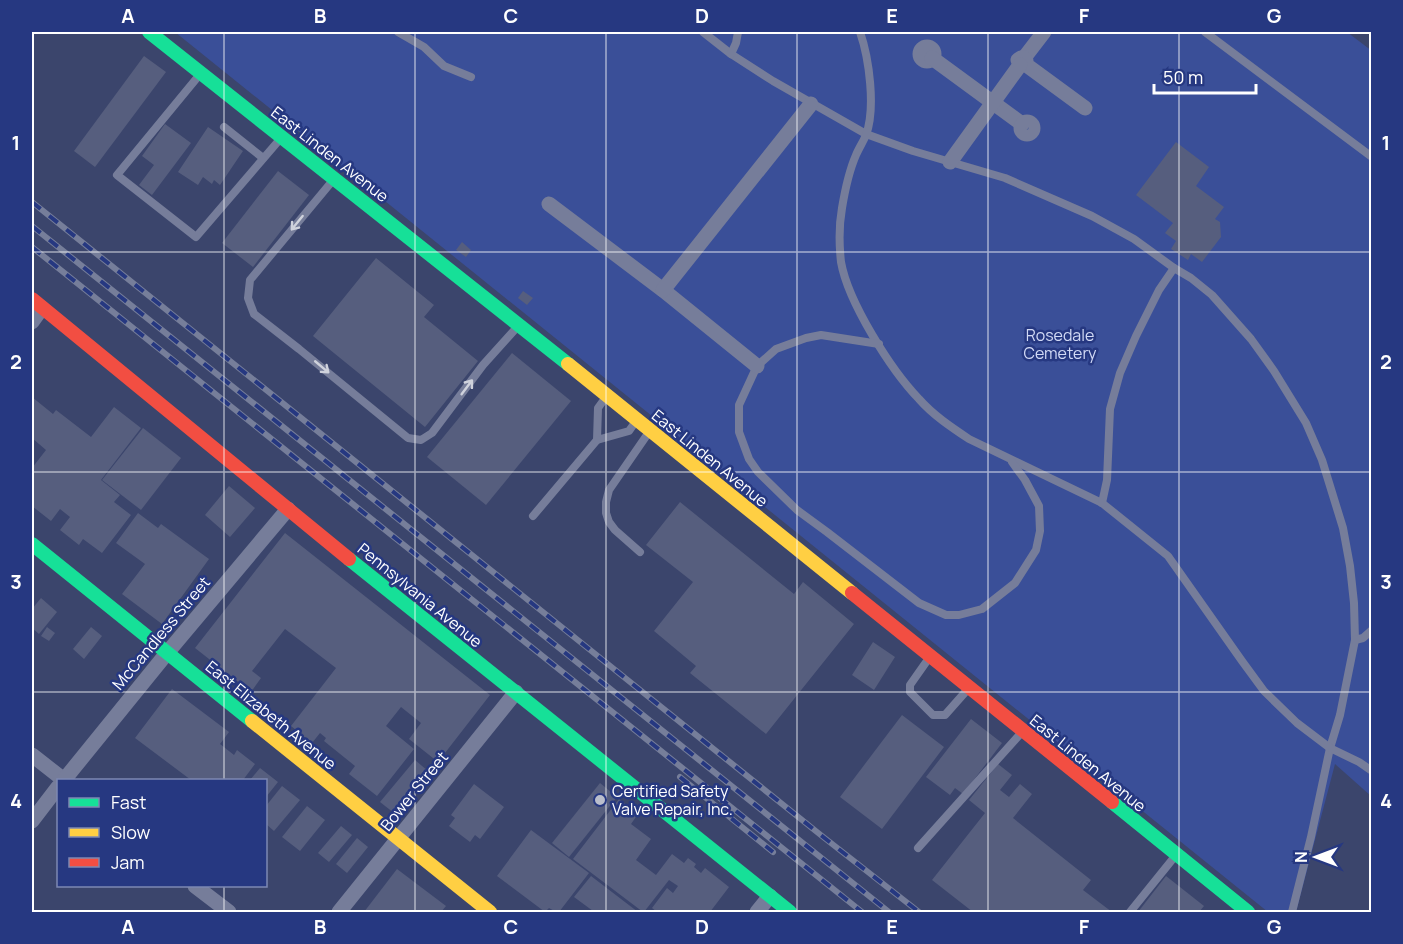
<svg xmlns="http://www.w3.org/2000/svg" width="1403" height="944" font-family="Manrope,sans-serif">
<rect width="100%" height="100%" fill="#3b456c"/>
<polygon fill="#3a4f98" points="175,32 1347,32 1372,51 1371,796 1335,764 1296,912 1268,912"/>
<g fill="#565e7e">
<polygon points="144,56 166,72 95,167 74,151"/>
<polygon points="165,124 191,143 152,195 139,185 154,165 142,156"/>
<polygon points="208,127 243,151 220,185 214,180 212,184 203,177 198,185 178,172"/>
<polygon points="1176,142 1209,167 1196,186 1224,207 1215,219 1220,222 1221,237 1202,262 1191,254 1188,260 1171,249 1176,241 1165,233 1173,223 1136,195"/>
<polygon points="278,171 309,195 253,267 222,243"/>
<polygon points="462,242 471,250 466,257 456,250"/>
<polygon points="376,258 434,305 424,317 478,361 425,427 313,336"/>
<polygon points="523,291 533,298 527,305 518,298"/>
<polygon points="512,353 571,401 486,505 427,457"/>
<polygon points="32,397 53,414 56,410 91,437 114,407 141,428 101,480 120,495 114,502 131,515 102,553 83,539 79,545 60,530 70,517 60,509 51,521 32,506 32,468 46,450 32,438"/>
<polygon points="143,428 181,458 141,510 102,480"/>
<polygon points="229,486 255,508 230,537 205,515"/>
<polygon points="680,502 794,594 803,582 854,624 766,734 690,673 696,666 654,631 693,582 646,545"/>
<polygon points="138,513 158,528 161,524 209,559 162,624 122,594 145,564 116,543"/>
<polygon points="285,533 490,695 438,762 409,739 421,723 401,707 386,726 414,749 377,796 349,774 355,766 324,741 326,738 320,733 312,743 291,726 336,668 285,629 252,671 261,678 251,692 195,648"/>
<polygon points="41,598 57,612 39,634 32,628 32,609"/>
<polygon points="47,627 55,633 49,641 41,636"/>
<polygon points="91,627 102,636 84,659 73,649"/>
<polygon points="873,642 895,657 874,690 852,675"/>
<polygon points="172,689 229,732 220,744 234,755 237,750 255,764 243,780 191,780 135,738"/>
<polygon points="902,715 944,747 882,829 840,797"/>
<polygon points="971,719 1002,743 963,794 955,788 950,795 926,777"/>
<polygon points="415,760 428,771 394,813 380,802"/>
<polygon points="998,764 1012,775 1000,790 1009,797 1020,784 1032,794 1013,818 1091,880 1083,890 1112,912 973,912 932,880 985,813 969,800"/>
<polygon points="260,768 278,782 266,797 266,780 250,780"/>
<polygon points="600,783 617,797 569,857 552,843"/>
<polygon points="474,784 504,807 480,839 475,835 470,842 449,826 455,818 451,815"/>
<polygon points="282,786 300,800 274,831 266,824 266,806"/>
<polygon points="619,799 638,814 631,824 651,839 636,860 656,875 672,854 684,863 688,858 696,864 694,867 701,873 705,868 729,887 710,912 657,912 652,908 667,888 673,893 678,886 669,880 644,912 643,912 573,859"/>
<polygon points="307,806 325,820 300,851 282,837"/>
<polygon points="341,826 352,835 329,862 318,853"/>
<polygon points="531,830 589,873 559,912 556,912 549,908 545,912 497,876"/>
<polygon points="357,838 368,847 347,873 336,864"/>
<polygon points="397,869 446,906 441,912 364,912"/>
<polygon points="591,876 638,912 592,912 593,911 574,897"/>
<polygon points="1166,876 1204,906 1199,912 1138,912"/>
</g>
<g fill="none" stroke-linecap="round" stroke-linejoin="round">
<g stroke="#767d9a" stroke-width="8">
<polyline points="398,32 424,47 444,66 471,77"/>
<polyline points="703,32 731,54 773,81 866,134 913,151 1005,178 1092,216 1134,239 1174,268 1191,278 1212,295 1251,339 1274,371 1306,423 1322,460 1343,528 1350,566 1354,603 1355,640 1340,715 1330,748 1311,837 1292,912"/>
<path d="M860,32c9,26 16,76 6,103 -3,7 -7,13 -10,20 -7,16 -11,35 -14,53 -3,17 -3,36 -1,54 7,40 50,108 78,137 14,16 32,28 50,40l133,64 66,53 74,105 22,30 33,32 33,25 29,14 13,9"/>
<polyline points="1205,32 1372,157"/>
<polyline points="731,54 736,43 738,32"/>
<polyline points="201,73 117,175 196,237 281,138"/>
<polyline points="224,127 263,158"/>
<polyline points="334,179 250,280 248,298 254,314 299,349 408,438 421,440 432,433 483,365 519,325"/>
<polyline points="879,344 821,335 806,338 776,349 757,366 739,405 739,432 749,459 758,472 797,510 827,532 919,603 946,615 959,615 982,609 1015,583 1036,550 1040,531 1039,506 1025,480 1012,462"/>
<polyline points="606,397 598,408 597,440 629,431 636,421"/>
<polyline points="1102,503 1107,480 1110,409 1120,373 1136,336 1159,290 1174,268"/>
<polyline points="533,516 597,440"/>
<polyline points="640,552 615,530 609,522 606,513 606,502 609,490 649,432"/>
<polyline points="1355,640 1363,638 1372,630"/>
<polyline points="929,658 910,685 910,692 933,715 945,715 968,689"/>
<polyline points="918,848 1022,732"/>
<polyline points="1130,912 1176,855"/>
</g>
<g stroke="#767d9a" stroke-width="15">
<circle cx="927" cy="54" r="7"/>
<polyline points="932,58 1022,124"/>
<polyline points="1024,58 1044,32"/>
<polyline points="1018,60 1021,58 1024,58 1026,61 1025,64 1085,108"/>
<circle cx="1027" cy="128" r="6"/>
<polyline points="950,162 1020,65"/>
<polyline points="549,204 663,290 757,366"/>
<polyline points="663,290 811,104"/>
<polyline points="32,322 42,308"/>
<polyline points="32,755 64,780"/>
<polyline points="64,780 167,653 288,509"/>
<polyline points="32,821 58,787"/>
<polyline points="195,886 229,912"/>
<polyline points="339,912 516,692"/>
<polyline points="757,912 770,896"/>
</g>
<g stroke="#16e098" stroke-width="14">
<polyline points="149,32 568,364"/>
<polyline points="32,544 252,721"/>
<polyline points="349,559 790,912"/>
<polyline points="1112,802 1248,912"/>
</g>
<g stroke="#ffcf43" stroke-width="14">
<polyline points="568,364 852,593"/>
<polyline points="252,721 490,912"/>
</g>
<g stroke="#f24e42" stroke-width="14">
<polyline points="32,299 349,559"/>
<polyline points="852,593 1112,802"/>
</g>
<defs>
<g id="rail">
<polyline points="32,202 822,836 919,912"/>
<polyline points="32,226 889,912"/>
<polyline points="32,247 862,912"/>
<polyline points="680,777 773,852"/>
</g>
</defs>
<use href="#rail" stroke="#767e9a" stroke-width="6"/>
<use href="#rail" stroke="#263881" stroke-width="4" stroke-dasharray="11" stroke-linecap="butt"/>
</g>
<defs><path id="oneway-shaft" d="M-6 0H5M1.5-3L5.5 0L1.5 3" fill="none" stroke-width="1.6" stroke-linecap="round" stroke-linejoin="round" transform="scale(1.5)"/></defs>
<g stroke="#cfd2dc">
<use href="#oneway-shaft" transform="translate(297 223) rotate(129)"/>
<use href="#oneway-shaft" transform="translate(322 367) rotate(40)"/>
<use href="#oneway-shaft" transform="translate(467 387) rotate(-53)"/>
</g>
<path fill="none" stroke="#fff" stroke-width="1.5" stroke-opacity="0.55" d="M224,32v748M415,32v880M606,32v880M797,32v880M988,32v880M1179,32v880M32,252h1340M32,472h1340M32,692h1340M224,886v26"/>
<circle fill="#babecc" stroke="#263881" stroke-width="2" cx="600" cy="800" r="6"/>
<g text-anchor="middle" stroke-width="5" stroke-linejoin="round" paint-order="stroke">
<g font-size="16" fill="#fff" stroke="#263881">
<text transform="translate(330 154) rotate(38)" y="6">East Linden Avenue</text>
<text transform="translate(710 458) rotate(39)" y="6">East Linden Avenue</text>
<text transform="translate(420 595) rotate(39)" y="6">Pennsylvania Avenue</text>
<text transform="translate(161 633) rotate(-50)" y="6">McCandless Street</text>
<text transform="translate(271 715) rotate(39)" y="6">East Elizabeth Avenue</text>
<text transform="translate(1088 763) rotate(39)" y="6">East Linden Avenue</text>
<text transform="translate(414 791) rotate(-51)" y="6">Bower Street</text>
</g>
<g font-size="16" fill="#d1d9f5" stroke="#263881">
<text x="1060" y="341">Rosedale<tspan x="1060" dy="18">Cemetery</tspan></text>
</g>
<g font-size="16" fill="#fff" stroke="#263881" text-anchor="start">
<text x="612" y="797">Certified Safety<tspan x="612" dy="18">Valve Repair, Inc.</tspan></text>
</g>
</g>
<rect width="1403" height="944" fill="none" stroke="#263881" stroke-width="66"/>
<rect x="57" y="779" width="210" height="108" fill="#263881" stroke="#7d88b3" stroke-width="1.5"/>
<rect x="69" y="798" width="30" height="9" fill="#16e098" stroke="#7d88b3" stroke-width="1.5"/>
<text x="111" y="809" font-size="18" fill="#ffffff">Fast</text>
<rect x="69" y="828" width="30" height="9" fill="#ffcf43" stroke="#7d88b3" stroke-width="1.5"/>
<text x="111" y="839" font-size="18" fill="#ffffff">Slow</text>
<rect x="69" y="858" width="30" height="9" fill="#f24e42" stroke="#7d88b3" stroke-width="1.5"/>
<text x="111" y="869" font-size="18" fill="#ffffff">Jam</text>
<g transform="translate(1316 857) rotate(270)" stroke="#263881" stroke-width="4.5" paint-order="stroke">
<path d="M0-4.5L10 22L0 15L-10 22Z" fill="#ffffff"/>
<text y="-9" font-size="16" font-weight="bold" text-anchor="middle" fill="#ffffff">N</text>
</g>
<path d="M1154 84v9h102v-9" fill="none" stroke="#ffffff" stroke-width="3"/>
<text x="1163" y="84" font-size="18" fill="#ffffff" stroke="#263881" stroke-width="4.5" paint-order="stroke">50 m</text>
<rect x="33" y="33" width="1337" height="878" fill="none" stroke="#fff" stroke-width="2"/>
<g font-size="20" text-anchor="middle" font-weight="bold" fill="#fff">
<text x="128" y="23">A</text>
<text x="320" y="23">B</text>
<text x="511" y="23">C</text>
<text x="702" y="23">D</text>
<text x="892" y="23">E</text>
<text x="1084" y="23">F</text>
<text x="1274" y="23">G</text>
<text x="16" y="150">1</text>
<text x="1386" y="150">1</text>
<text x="16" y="369">2</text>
<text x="1386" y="369">2</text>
<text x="16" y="589">3</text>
<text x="1386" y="589">3</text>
<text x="16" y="808">4</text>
<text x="1386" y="808">4</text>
<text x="128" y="934">A</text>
<text x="320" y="934">B</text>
<text x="511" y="934">C</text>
<text x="702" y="934">D</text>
<text x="892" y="934">E</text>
<text x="1084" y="934">F</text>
<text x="1274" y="934">G</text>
</g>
</svg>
